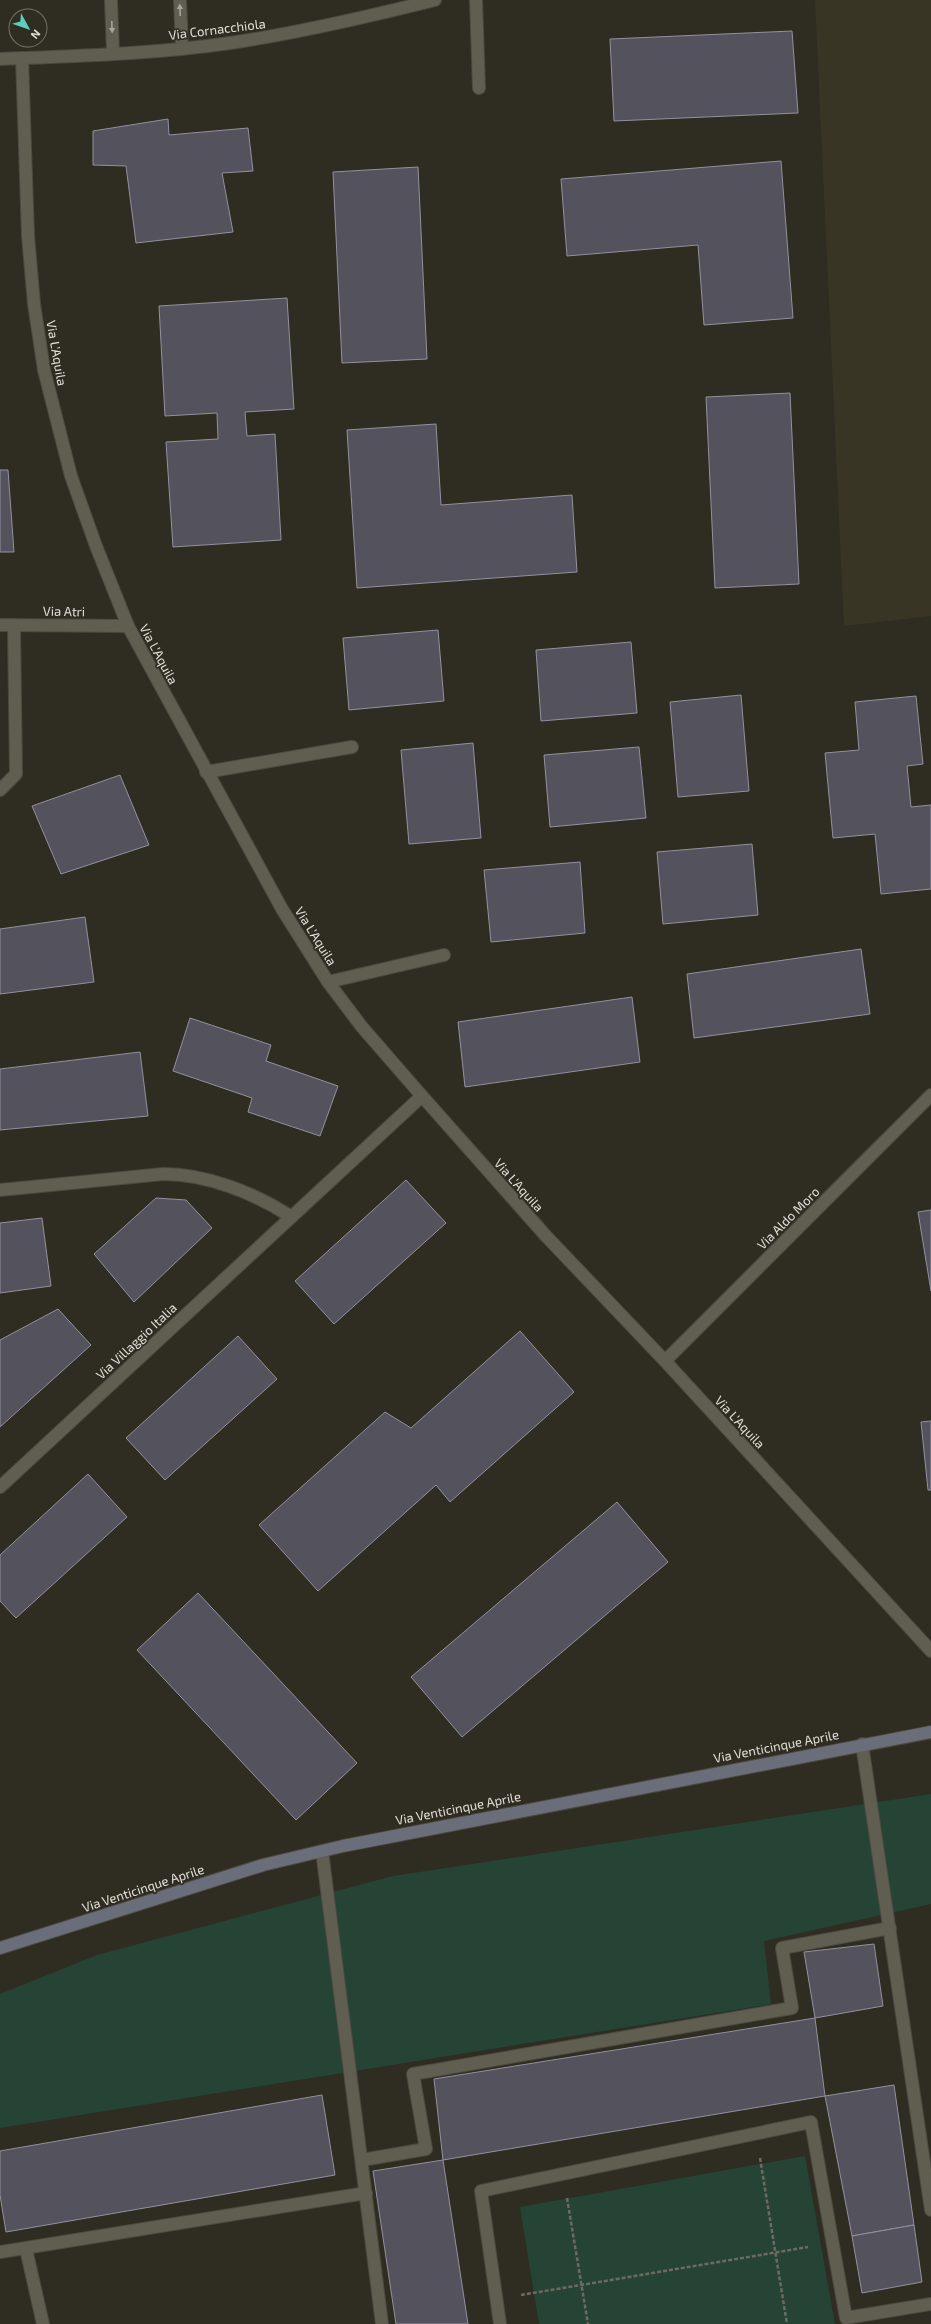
<svg xmlns="http://www.w3.org/2000/svg" width="931" height="2324" font-family="'Exo 2',sans-serif">
<rect width="100%" height="100%" fill="#2f2c21"/>
<polygon fill="#393525" points="815,0 931,0 931,616 844,626"/>
<g fill="#254436">
<polygon points="931,1794 931,1904 764,1941 771,2004 0,2128 0,1994 97,1955 393,1876"/>
<polygon points="805,2156 835,2324 539,2324 520,2207"/>
</g>
<g fill="#53525d" stroke="#93919e">
<polygon points="792,31 798,113 614,121 610,39"/>
<polygon points="168,119 169,135 248,128 253,171 222,173 233,232 136,243 126,166 93,165 93,131"/>
<polygon points="781,161 793,318 704,325 698,245 567,256 561,179"/>
<polygon points="418,167 427,359 342,363 333,172"/>
<polygon points="287,298 294,409 245,412 247,436 275,434 281,540 173,547 166,442 218,439 217,413 165,416 159,306"/>
<polygon points="790,393 799,584 715,588 706,397"/>
<polygon points="436,424 441,505 572,495 577,572 357,588 347,430"/>
<polygon points="0,470 8,470 14,552 0,552"/>
<polygon points="438,630 444,701 349,710 343,638"/>
<polygon points="631,642 637,713 541,721 536,650"/>
<polygon points="741,695 749,791 678,797 670,702"/>
<polygon points="916,696 923,764 907,766 911,807 931,805 931,889 881,894 875,834 833,838 825,753 859,750 855,702"/>
<polygon points="473,743 481,838 409,844 401,750"/>
<polygon points="639,747 646,818 550,827 544,755"/>
<polygon points="120,775 149,845 61,874 32,806"/>
<polygon points="752,844 758,915 663,924 657,852"/>
<polygon points="580,862 585,933 491,942 484,870"/>
<polygon points="85,917 94,982 0,994 0,929"/>
<polygon points="861,949 870,1014 694,1038 687,974"/>
<polygon points="632,997 640,1062 465,1087 458,1022"/>
<polygon points="190,1018 271,1045 266,1061 338,1086 320,1136 248,1112 252,1098 173,1071"/>
<polygon points="140,1052 148,1116 0,1130 0,1069"/>
<polygon points="406,1180 446,1223 334,1324 295,1281"/>
<polygon points="156,1198 186,1200 212,1228 134,1302 94,1254"/>
<polygon points="931,1210 931,1291 918,1212"/>
<polygon points="42,1218 51,1286 0,1293 0,1223"/>
<polygon points="58,1309 91,1345 0,1427 0,1340"/>
<polygon points="520,1331 574,1392 450,1502 436,1485 318,1591 259,1525 385,1412 411,1428"/>
<polygon points="238,1336 277,1379 165,1480 126,1438"/>
<polygon points="931,1421 931,1490 928,1490 921,1422"/>
<polygon points="88,1474 127,1517 16,1618 0,1601 0,1555"/>
<polygon points="617,1502 668,1562 462,1737 411,1677"/>
<polygon points="198,1593 357,1763 296,1820 137,1650"/>
<polygon points="874,1944 883,2006 815,2018 804,1952"/>
<polygon points="815,2018 825,2096 443,2160 434,2079"/>
<polygon points="894,2085 914,2225 852,2236 825,2096"/>
<polygon points="322,2095 335,2175 6,2232 0,2195 0,2151"/>
<polygon points="443,2160 468,2324 396,2324 373,2171"/>
<polygon points="914,2225 922,2282 862,2293 852,2236"/>
</g>
<g fill="none" stroke-linecap="round" stroke-linejoin="round">
<defs>
<g id="lane">
<polyline points="476,0 479,88"/>
<polyline points="206,772 352,747"/>
<polyline points="0,790 16,774 14,625"/>
<polyline points="328,982 444,955"/>
<polyline points="862,1744 931,2210"/>
<polyline points="322,1851 382,2324"/>
<polyline points="362,2160 426,2149 413,2074 792,2008 782,1948 890,1928"/>
<polyline points="26,2249 43,2324"/>
<polyline points="0,2252 366,2193"/>
<polyline points="500,2324 481,2191 811,2122 846,2318 931,2304"/>
</g>
<g id="street">
<polyline points="111,0 113,53"/>
<polyline points="180,0 182,49"/>
<polyline points="22,58 28,236 34,304 44,370 71,476 96,546 128,626 282,909 328,982 362,1027 422,1096 546,1236 665,1361 931,1651"/>
<path d="M0,59c76,-3 154,-5 230,-16 69,-10 137,-26 205,-43"/>
<polyline points="0,625 128,626"/>
<path d="M0,1190l163,-16c44,0 91,19 127,42"/>
<polyline points="665,1361 931,1095"/>
<polyline points="0,1487 422,1096"/>
</g>
<polyline id="secondary" points="0,1948 263,1865 343,1846 931,1732"/>
</defs>
<use href="#lane" stroke="#4c4940" stroke-width="14"/>
<use href="#street" stroke="#4c4940" stroke-width="14"/>
<use href="#secondary" stroke="#4c4940" stroke-width="14"/>
<g stroke="#6d6a61" stroke-width="2.5" stroke-dasharray="4 2" stroke-linecap="butt">
<polyline points="760,2158 787,2324"/>
<polyline points="567,2198 588,2324"/>
<polyline points="521,2295 808,2247"/>
</g>
<use href="#lane" stroke="#605d51" stroke-width="12"/>
<use href="#street" stroke="#605d51" stroke-width="12"/>
<use href="#secondary" stroke="#6a6e7a" stroke-width="12"/>
</g>
<defs><path id="oneway-solid" d="M-6-.8H1V-3.2L6.5 0L1 3.2V.8H-6Z"/></defs>
<g fill="#a7a49b">
<use href="#oneway-solid" transform="translate(180 10) rotate(-92)"/>
<use href="#oneway-solid" transform="translate(112 27) rotate(88)"/>
</g>
<g text-anchor="middle" stroke-width="3.5" stroke-linejoin="round" paint-order="stroke">
<g font-size="13" fill="#e1dfd8" stroke="#2f2c21">
<text transform="translate(217 29) rotate(-7)" y="5">Via Cornacchiola</text>
<text transform="translate(57 353) rotate(80)" y="5">Via L'Aquila</text>
<text transform="translate(64 611) rotate(1)" y="5">Via Atri</text>
<text transform="translate(159 654) rotate(62)" y="5">Via L'Aquila</text>
<text transform="translate(316 936) rotate(58)" y="5">Via L'Aquila</text>
<text transform="translate(519 1185) rotate(48)" y="5">Via L'Aquila</text>
<text transform="translate(788 1218) rotate(-45)" y="5">Via Aldo Moro</text>
<text transform="translate(136 1341) rotate(-43)" y="5">Via Villaggio Italia</text>
<text transform="translate(740 1422) rotate(47)" y="5">Via L'Aquila</text>
<text transform="translate(776 1746) rotate(-11)" y="5">Via Venticinque Aprile</text>
<text transform="translate(458 1808) rotate(-11)" y="5">Via Venticinque Aprile</text>
<text transform="translate(143 1888) rotate(-18)" y="5">Via Venticinque Aprile</text>
</g>
</g>
<g transform="translate(28 28) rotate(130)"><circle r="19" fill="#2f2c21" stroke="#76746a"/>
<path d="M0-3L7 15L0 10L-7 15Z" fill="#5cceba"/>
<text y="-6" font-size="11" font-weight="bold" text-anchor="middle" fill="#e1dfd8">N</text>
</g>
</svg>
